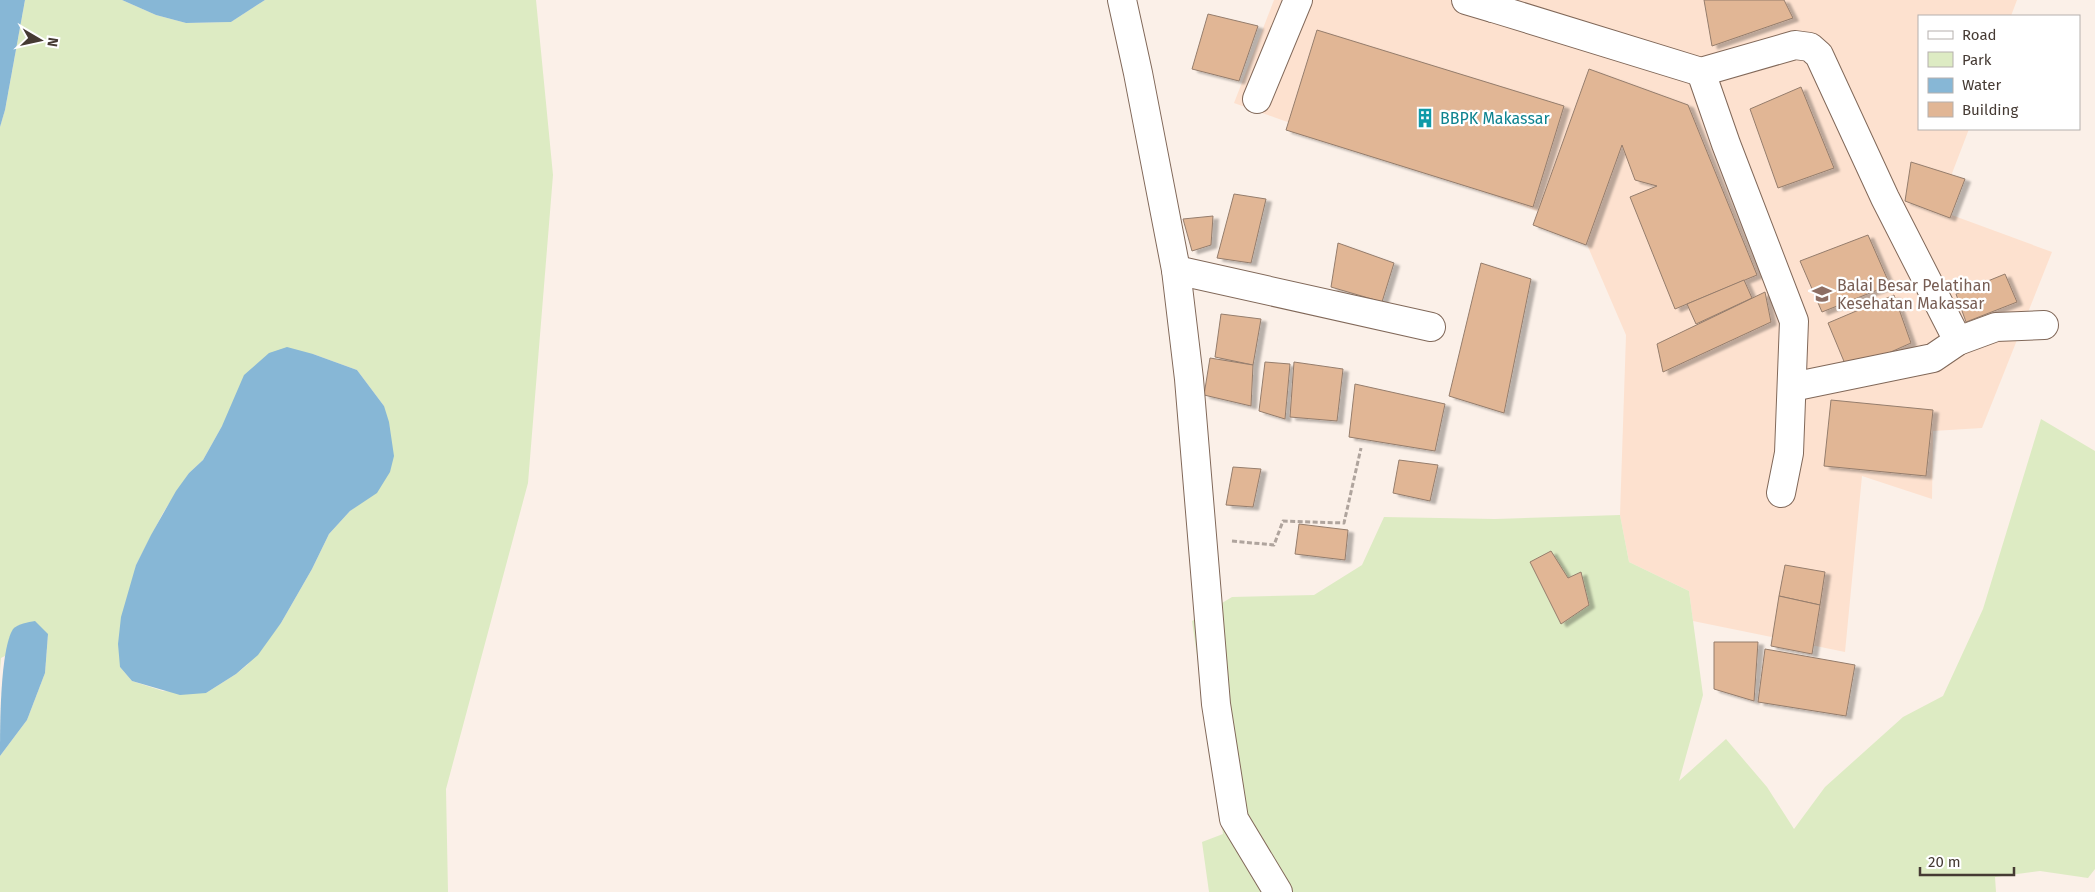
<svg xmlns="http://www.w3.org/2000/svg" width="2095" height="892" font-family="'Fira Sans',sans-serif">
<defs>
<filter id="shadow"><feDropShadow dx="5.5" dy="3" stdDeviation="1" flood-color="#0004"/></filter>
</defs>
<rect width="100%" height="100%" fill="#fbf0e8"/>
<polygon fill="#fde1cf" points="1274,0 2017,0 2011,16 1919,16 1919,129 1969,129 1938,210 2052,252 1982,428 1933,431 1932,499 1862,476 1845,652 1693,621 1689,591 1629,562 1620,515 1626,335 1579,226 1234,103"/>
<g fill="#ddebc3" fill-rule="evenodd">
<path d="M25,0h97l34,15 30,8 45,-1 34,-22h271l17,175 -25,308 -82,306 2,103h-448v-136l27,-36 18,-47 3,-39 -47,24 -1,13v-544l5,-17zM313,354l44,16 27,36 -22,96 -12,9 -21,23 -17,35 -31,54 -34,42 -11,9 -30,19 -43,-2 -31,-10 -12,-14 16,-102 27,-52 26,-40 14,-13 19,-34z"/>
<polygon points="2041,419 2095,451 2095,869 2088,878 2040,871 1995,877 1996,892 1209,892 1202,842 1223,834 1192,621 1232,597 1314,595 1362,565 1384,517 1495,519 1620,515 1629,562 1689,591 1703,695 1679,781 1726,739 1767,787 1794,829 1825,787 1903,717 1943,696 1983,609"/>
</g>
<g fill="#87b7d6">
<polygon points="0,0 25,0 5,110 0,127"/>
<polygon points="122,0 265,0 231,22 186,23 156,15"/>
<polygon points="287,347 313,354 357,370 384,406 389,422 394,456 390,472 377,493 350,511 329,534 312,569 281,623 258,655 236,674 206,693 180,695 132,681 120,667 118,644 121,617 136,565 151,535 176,491 189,473 203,460 222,426 244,375 269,353"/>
<path d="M35,621l13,13 -3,39 -18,47 -27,36c0,-30 0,-106 13,-127 5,-5 15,-7 22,-8z"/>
</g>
<g fill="#e1b695" stroke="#957d6c" filter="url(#shadow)">
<polygon points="1704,0 1784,0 1793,18 1712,46"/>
<polygon points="1208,14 1258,26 1239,81 1192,69"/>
<polygon points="1317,30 1564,106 1533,207 1286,130"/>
<polygon points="1589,69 1688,105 1757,275 1675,309 1630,197 1657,186 1635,180 1622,145 1586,245 1533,225"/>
<polygon points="1801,87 1834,168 1778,188 1750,109"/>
<polygon points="1911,162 1965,179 1950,218 1905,201"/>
<polygon points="1234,194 1266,199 1251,263 1217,258"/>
<polygon points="1213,216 1211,245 1192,251 1183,219"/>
<polygon points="1868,235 1890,285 1822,312 1800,261"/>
<polygon points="1338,243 1394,263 1382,302 1331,287"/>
<polygon points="1481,263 1531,279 1504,413 1449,396"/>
<polygon points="2005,274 2017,302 1966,322 1956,294"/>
<polygon points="1744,280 1752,298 1696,324 1687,304"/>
<polygon points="1765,292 1771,322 1663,372 1657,344"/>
<polygon points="1894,295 1911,343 1848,371 1828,323"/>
<polygon points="1221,314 1261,319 1253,365 1215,357"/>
<polygon points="1210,358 1253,365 1251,406 1204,395"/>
<polygon points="1265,362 1290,364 1285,419 1259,411"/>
<polygon points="1294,362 1343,369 1337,421 1290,417"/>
<polygon points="1355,384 1445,404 1435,451 1349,437"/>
<polygon points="1831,400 1933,410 1926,476 1824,466"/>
<polygon points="1399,460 1438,465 1430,501 1393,493"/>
<polygon points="1233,467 1261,469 1253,507 1226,505"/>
<polygon points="1299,524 1348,530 1345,560 1295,554"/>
<polygon points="1551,551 1568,578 1581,572 1589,605 1561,624 1530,562"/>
<polygon points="1785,565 1825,572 1820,605 1779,596"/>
<polygon points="1779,596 1820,605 1812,654 1771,646"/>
<polygon points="1714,642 1758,642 1754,701 1714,689"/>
<polygon points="1765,649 1855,665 1846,716 1758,702"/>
</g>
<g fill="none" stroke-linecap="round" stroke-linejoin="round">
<defs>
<g id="street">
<polyline points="1122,0 1138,73 1176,270 1189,379 1216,704 1234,819 1278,892"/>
<polyline points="1466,0 1493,8"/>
<polyline points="1496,0 1493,8 1701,72 1795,45 1810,47 1819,55 1885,198 1958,341"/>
<polyline points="1701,72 1726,144 1794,321 1789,453 1781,493"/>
<polyline points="1257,99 1298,0"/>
<polyline points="1176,270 1431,327"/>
<polyline points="1792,387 1933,358 1958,341 1996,327 2044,325"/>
</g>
</defs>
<use href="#street" stroke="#816859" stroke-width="30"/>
<polyline stroke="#afa49d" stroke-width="3" stroke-dasharray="5 2.5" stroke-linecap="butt" points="1232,541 1274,545 1283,521 1344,523 1361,448"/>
<use href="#street" stroke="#fff" stroke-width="28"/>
</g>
<defs>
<symbol id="building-bare" viewBox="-9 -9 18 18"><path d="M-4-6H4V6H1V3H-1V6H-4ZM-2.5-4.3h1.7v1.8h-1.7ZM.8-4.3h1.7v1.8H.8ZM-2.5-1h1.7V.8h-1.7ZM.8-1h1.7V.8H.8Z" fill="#0f9aa8" stroke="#fff" stroke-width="2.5" paint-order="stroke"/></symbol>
<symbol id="university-bare" viewBox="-9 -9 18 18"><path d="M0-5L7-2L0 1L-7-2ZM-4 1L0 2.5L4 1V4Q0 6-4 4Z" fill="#8d6e63" stroke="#fff" stroke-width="2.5" paint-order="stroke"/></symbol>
</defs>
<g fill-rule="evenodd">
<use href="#building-bare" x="1411" y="104" width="28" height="28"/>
<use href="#university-bare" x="1808" y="280" width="28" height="28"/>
</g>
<g text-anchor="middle" stroke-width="4.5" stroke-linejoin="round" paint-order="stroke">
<g font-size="16" fill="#0d838f" stroke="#fff" text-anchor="start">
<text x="1440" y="124">BBPK Makassar</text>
</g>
<g font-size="16" fill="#785e54" stroke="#fff" text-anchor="start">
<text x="1837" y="291">Balai Besar Pelatihan<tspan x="1837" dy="18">Kesehatan Makassar</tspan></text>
</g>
</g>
<rect x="1918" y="15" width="162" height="115" fill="#ffffff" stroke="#b5b0ad"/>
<rect x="1928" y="31" width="25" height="8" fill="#ffffff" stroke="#b5b0ad"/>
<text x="1962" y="40" font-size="15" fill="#453a33">Road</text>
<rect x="1928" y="52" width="25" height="15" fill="#ddebc3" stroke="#b5b0ad"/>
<text x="1962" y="65" font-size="15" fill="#453a33">Park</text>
<rect x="1928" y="78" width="25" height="15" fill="#87b7d6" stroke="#b5b0ad"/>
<text x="1962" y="90" font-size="15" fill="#453a33">Water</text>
<rect x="1928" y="102" width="25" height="15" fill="#e1b695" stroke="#b5b0ad"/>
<text x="1962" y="115" font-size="15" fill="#453a33">Building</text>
<g transform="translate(40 40) rotate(99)" stroke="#ffffff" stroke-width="4" paint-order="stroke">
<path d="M0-4L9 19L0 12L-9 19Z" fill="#453a33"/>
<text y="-8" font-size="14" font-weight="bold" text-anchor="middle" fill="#453a33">N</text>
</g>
<path d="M1920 867v8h94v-8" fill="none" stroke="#453a33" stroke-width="2.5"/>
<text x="1928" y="867" font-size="15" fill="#453a33" stroke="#ffffff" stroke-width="4" paint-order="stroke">20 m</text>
</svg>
